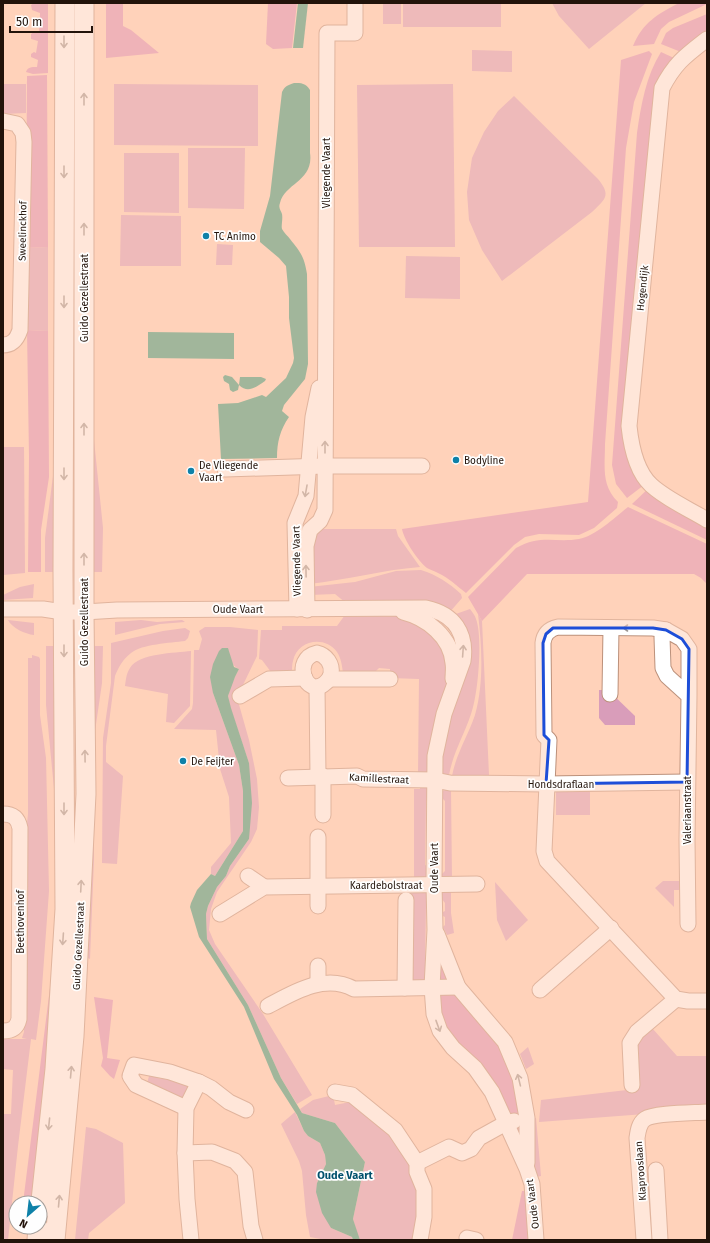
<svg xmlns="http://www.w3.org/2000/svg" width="710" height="1243" font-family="'Fira Sans',sans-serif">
<rect width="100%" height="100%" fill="#ffd2ba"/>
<g fill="#d99dba">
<rect x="383" y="3" width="18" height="21"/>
<rect x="403" y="3" width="98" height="24"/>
<polygon points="552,3 646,3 589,49 559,16"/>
<polygon points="472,50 512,51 512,72 472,71"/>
<polygon points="3,84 26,84 26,113 3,114"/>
<polygon points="114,84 258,85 258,146 114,145"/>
<polygon points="453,84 455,247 359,247 357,85"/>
<path d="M514,96l84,83c13,16 8,20 -6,33l-90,69 -20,-31 -13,-30 -2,-28 5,-34 12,-26 14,-21z"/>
<polygon points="188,148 245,148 244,209 188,208"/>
<polygon points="124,153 179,153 179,213 124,212"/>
<polygon points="121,215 181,216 181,266 120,266"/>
<polygon points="217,244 233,245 232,265 216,265"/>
<polygon points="48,247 48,331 27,330 26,248"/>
<polygon points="406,256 460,257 460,299 405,298"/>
<polygon points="94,384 94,440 103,528 102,572 90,572 90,388"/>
<polygon points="3,447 24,447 25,573 3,575"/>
<polygon points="53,476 53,572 45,572 45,538"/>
<path d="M322,529h74l2,7 22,31c-38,3 -74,13 -111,17v-34l7,-19z"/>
<path d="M421,570c16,5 28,13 40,24l1,4 -13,15 -103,-10 -11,-9 -26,1v-8l46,-5 41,-11z"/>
<polygon points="34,584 33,598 3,600 3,595 20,587"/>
<path d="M470,609c2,3 5,6 6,10 7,18 2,77 -5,95 -7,21 -18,39 -22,61h-6l-1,-3v-18l4,-21 19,-63 -12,-55z"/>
<path d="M478,614l4,7 7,154 -37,1c4,-22 16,-40 23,-61 9,-31 7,-69 3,-101z"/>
<path d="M345,615l59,1 17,7 18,18 8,22v16l-18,96h-11l1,-96 -29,-1v-9l-11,-1 -8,8 -28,-3c-1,-8 -2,-15 -6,-21 -12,-17 -40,-12 -44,9 -1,3 -1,8 -1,12l-18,3 -12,-16 -3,-1 2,-29h21v-4h55z"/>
<path d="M8,620l26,3v12c-9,-1 -22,-7 -26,-15z"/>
<polygon points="141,620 157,622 182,620 185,622 160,624 115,635 115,622"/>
<path d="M205,627h25l28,3 -1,26 -15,31 -4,14 11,39 8,39 2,28 -2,22 -6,13 -34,50 -6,17 -2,21 6,14 48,70 49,81 -15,9 -16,-26 -33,-73 -41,-66 -1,-25 2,-8 9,-19 9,-11 4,-10 19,-27v-76l-19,-56 -2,-11 3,-11 8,-16c-7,-3 -10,-11 -10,-19l-16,43 26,72 4,26v40l-28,45 -4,-2v-7l20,-24 -2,-46 -9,-28 -4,-39 -42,-1 18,-20 1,-6 1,-53h5l3,-11 -3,-8z"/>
<path d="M185,628l5,3 -2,7 -3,3c-15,2 -43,3 -54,12 -8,6 -13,15 -16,23l-9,70v16l17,14 -6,88 -15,-1 1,-125 8,-55v-40l52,-12z"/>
<polygon points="46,646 57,646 58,799 55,799 46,705"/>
<polygon points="94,646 103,646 102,683 94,738 94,859 90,959 86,957 94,711"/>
<path d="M191,651l-1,55 -16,17 -8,-1 2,-28 -43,-8c1,-6 1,-12 5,-18 9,-15 45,-15 61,-17z"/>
<polygon points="32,655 39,657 40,659 40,715 46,758 49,891 41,1001 36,1040 31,1039 18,1146 8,1240 3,1240 4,1114 11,1114 13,1070 3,1069 3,1039 27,1039 22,1038 24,1032 25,989 26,834 28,814 28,658 32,658"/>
<polygon points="599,690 608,690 635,716 635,725 605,725 599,718"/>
<polygon points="420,783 426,783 430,797 426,801 425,865 430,867 426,878 414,880 414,789 420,789"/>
<polygon points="446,790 451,790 452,880 441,877 441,875 445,871 445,801 441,797 442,791"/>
<rect x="556" y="790" width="34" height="25"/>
<polygon points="663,881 682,881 682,890 674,890 674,907 655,888"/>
<polygon points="495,882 528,920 506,941 497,920"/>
<polygon points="427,891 430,898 426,902 425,973 430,977 429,982 409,984 410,892"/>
<polygon points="443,891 451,891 451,913 454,933 447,935 443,927 445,925 445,917 441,915 441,913 445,911 445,903 442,899 441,893"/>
<polygon points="652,1028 677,1056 707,1056 707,1107 645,1114 539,1122 541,1100 627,1090 632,1087 636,1072 638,1041"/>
<polygon points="528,1047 534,1064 526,1069 520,1054"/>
<polygon points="153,1074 157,1078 190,1083 183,1100 157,1086 147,1084 149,1076"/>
<polygon points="333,1095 335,1105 350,1102 392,1132 412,1171 422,1193 413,1240 359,1240 353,1219 365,1162 335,1123 302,1113 300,1109 313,1100"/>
<polygon points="295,1112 304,1131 308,1136 320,1143 325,1155 326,1164 317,1183 331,1228 352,1237 353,1240 326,1240 310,1237 306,1215 302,1171 299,1161 281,1124"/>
<polygon points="536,1118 541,1176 536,1177 531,1119"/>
<polygon points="86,1127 96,1129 123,1143 125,1203 89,1233 88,1240 75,1240"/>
</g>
<g fill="#dc8eb5">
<path d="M34,3h14v70l-15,1 -7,-2c2,-5 5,-5 11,-5l1,-7 -7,-3v-3l3,-2 2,1 2,-12 -7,-2v-5l3,-2 4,1 1,-2 1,-17v-1l-8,-3 -1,-5z"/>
<polygon points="106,3 123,3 123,26 131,30 159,53 106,58"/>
<polygon points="268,3 297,3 292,48 273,49 266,44"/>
<path d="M679,3l28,1 -38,18 -8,7 -7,15 -21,2c10,-24 25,-32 46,-43z"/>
<polygon points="707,14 707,33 681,52 661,44 666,33 673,28"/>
<path d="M649,51l3,3 -18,48 -8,46 -21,296c0,23 -4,41 13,58l-1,6 -23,20 -15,7 -40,-1 -14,3 -11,8 -48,48c-9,-7 -17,-15 -28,-20 -3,-2 -8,-3 -11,-5 -9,-7 -23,-28 -25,-39l186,-27 33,-442z"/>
<path d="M661,52l13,6 -7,9 -37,323 14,95 -17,13 -11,-14 -4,-19 25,-332c4,-28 9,-57 24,-81z"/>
<polygon points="47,75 48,247 26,248 27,76"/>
<polygon points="27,330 48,331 49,477 41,530 41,572 28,572 29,456"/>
<polygon points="650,487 707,521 707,540 632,504"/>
<path d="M628,507l79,37v40l-6,-6 -7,-4h-167l-45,47 -14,-24 48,-49c25,-14 39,-5 63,-9 17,-3 36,-22 49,-32z"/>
<polygon points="435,930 458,987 505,1042 520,1078 527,1169 506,1123 453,1048 432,987"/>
<polygon points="56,940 53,1013 35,1203 23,1203"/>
<polygon points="94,997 113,1000 107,1058 120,1060 114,1079 110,1076 101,1066 103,1058"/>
<polygon points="522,1191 526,1191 529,1240 512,1240"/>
</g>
<g fill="#2f9677">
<polygon points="298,3 308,3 303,48 293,48"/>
<path d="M294,83c7,0 12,0 16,7v63c4,28 -25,30 -30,50 -2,5 1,7 2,11 1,5 -1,12 0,15 2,4 6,7 8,10 11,14 14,17 17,35l1,90 -3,15 -21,26 -2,6 7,6c-9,13 -12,25 -12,41l-56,1 -3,-55 20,-1 24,-8 4,2 20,-19 7,-15 1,-5 -5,-40v-21l-3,-31 -7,-8 -19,-16v-11l10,-35 12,-104c3,-6 6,-7 12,-9z"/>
<polygon points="148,332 234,333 234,359 148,358"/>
<path d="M225,375l7,2 7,8 1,-8h21l5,2 -1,2c-9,6 -17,13 -26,4l-1,5 -5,2 -3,-2 -1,-6 -5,-3 -1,-4z"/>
<polygon points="222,648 228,648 234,667 239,669 235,677 228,696 231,708 249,763 252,803 249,839 230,866 226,876 217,887 208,906 206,914 207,939 248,1005 281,1078 302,1113 335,1123 365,1162 353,1219 360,1240 353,1240 352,1237 331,1228 322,1213 316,1192 317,1183 326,1164 325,1155 320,1143 308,1136 304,1131 297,1115 274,1079 244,1007 199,937 190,907 191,903 197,890 211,874 215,876 243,831 243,791 239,765 213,693 210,677 213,664 219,651"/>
</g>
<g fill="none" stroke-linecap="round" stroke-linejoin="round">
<defs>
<g id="minor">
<path d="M707,39c-22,17 -32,24 -45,49l-33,338c2,19 7,45 22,59 15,14 38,24 56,35"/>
<path d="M3,121l14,3 6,9 1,9 -4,188c-3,9 -7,15 -17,15"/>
<polyline points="225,469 325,466 422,466"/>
<path d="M3,609h40l20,3h21l33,-2 309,-2c28,6 41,25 37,53l-19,53 -9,42 -1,128 1,46 -3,57 2,27 6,17 13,17 22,20 17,24 35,77 5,15 4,56"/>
<polyline points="297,609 295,523 306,496 313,417 319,388"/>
<polyline points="307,610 306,546 310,530 320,521 325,510 327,33 355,33 355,3"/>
<path d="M403,612c24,6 48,25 50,51 1,5 0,11 0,16"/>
<path d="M666,630l-13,-2 -95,-1c-9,2 -14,7 -15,16l1,92 5,5 -5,111 3,10 129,138 12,2h19"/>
<path d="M317,653c9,2 16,11 14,21 -1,4 -4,8 -7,10 -18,14 -33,-25 -7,-31z"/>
<polyline points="329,679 390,679"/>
<polyline points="317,687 318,776"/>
<polyline points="610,694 611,628"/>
<polyline points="240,696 269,679 305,678"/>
<polyline points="288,778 357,776 363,779 435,780 450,783 546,784 687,782"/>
<path d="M3,814c10,0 15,4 17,14l-1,191c-2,9 -7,12 -16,12"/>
<polyline points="323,815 323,776"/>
<polyline points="248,876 264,887"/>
<polyline points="318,906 318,837"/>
<polyline points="220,914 264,887 477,884"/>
<polyline points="688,924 687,840 689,696 667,676 663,668 662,637 666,630 682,639 689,649 689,696"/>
<polyline points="437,934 458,987 505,1042 520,1078 527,1118 527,1163"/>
<polyline points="318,966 318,983"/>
<polyline points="405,988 406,900"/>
<polyline points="540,990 611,928"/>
<path d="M268,1006c26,-14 57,-33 86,-17l104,-2"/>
<polyline points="632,1085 630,1043 637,1032 676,999"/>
<polyline points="335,1092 352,1095 395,1130 417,1163 417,1172 424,1189 424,1217 420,1240"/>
<polyline points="186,1108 136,1085 130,1076 134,1065 170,1072 199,1082 211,1088 229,1102 246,1110"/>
<polyline points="185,1153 212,1152 235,1161 245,1172 251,1226 255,1240"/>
<polyline points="417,1163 449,1147 462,1153 471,1149 479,1138 506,1123 514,1121"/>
<polyline points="656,1170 660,1240"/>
<polyline points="467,1238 476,1240"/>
<polyline points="191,1240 187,1199 185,1153 186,1108 199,1082"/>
<path d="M644,1240l-7,-102c1,-7 2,-15 8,-19 9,-6 49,-6 62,-7"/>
</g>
<g id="major">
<polyline points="40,1210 55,1069 65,909 63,570 65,3"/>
<polyline points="37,1240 38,1227"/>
<polyline points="55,1240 74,1036 86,794 84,612 84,3"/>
</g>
</defs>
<use href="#minor" stroke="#bc917b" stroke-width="17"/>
<use href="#major" stroke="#bc917b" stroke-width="21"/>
<use href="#minor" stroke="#fff" stroke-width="15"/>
<use href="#major" stroke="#fff" stroke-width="19"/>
</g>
<defs><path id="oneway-shaft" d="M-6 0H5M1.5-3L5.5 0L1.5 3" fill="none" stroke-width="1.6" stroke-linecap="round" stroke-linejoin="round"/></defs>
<g stroke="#9c9591">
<use href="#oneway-shaft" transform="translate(64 42) rotate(90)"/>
<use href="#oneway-shaft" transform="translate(84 99) rotate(-90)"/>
<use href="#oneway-shaft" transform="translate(64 172) rotate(90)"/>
<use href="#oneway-shaft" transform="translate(84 229) rotate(-90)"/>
<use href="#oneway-shaft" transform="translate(64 302) rotate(90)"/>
<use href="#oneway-shaft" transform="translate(84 429) rotate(-90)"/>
<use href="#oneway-shaft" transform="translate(325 447) rotate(-90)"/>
<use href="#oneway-shaft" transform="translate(64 474) rotate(90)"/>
<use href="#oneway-shaft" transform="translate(306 491) rotate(100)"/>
<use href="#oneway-shaft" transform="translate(84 559) rotate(-90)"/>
<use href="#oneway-shaft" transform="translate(306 571) rotate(-91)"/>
<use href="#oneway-shaft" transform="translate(629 628) rotate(-180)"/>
<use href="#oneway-shaft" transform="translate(64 651) rotate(90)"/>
<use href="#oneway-shaft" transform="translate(463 651) rotate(-86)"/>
<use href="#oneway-shaft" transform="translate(85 756) rotate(-91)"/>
<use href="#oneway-shaft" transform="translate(64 809) rotate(90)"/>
<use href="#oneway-shaft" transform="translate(81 886) rotate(-87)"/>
<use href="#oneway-shaft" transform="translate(63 939) rotate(94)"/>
<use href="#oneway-shaft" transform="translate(438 1026) rotate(70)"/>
<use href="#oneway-shaft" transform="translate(71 1072) rotate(-85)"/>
<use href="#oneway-shaft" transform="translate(519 1080) rotate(-104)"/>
<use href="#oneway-shaft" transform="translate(49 1124) rotate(96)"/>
<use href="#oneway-shaft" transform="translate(59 1201) rotate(-85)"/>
</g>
<path d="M0 0H710V1243H0ZM553,628h100l13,2 16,9 7,10 -2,133 -141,2 3,-44 -5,-5 -1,-92 3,-9z" fill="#ffd2ba" fill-opacity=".55" fill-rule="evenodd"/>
<path fill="none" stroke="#1d4ed8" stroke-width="3" stroke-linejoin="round" d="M553,628h100l13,2 16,9 7,10 -2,133 -141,2 3,-44 -5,-5 -1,-92 3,-9z"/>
<g fill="#0e81a8" stroke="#fefefe" stroke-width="1.5">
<circle cx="206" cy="236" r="4"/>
<circle cx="456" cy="460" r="4"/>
<circle cx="191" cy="471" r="4"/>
<circle cx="183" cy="761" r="4"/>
</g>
<g text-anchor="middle" stroke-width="3.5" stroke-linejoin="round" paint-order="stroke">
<g font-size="10" fill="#22130a" stroke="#fefefe">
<text transform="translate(326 173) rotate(-90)" y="4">Vliegende Vaart</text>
<text transform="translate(22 231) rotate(-89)" y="4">Sweelinckhof</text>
<text transform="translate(642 288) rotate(-84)" y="4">Hogendijk</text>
<text transform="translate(84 298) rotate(-90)" y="4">Guido Gezellestraat</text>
<text transform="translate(296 561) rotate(-91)" y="4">Vliegende Vaart</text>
<text x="238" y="613">Oude Vaart</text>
<text transform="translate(84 622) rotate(-90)" y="4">Guido Gezellestraat</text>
<text transform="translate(379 778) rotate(3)" y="4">Kamillestraat</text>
<text x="561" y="788">Hondsdraflaan</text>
<text transform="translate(687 810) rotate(-90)" y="4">Valeriaanstraat</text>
<text transform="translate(434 868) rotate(-90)" y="4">Oude Vaart</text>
<text x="386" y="889">Kaardebolstraat</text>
<text transform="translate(20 922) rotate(-90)" y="4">Beethovenhof</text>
<text transform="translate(78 946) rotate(-87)" y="4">Guido Gezellestraat</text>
<text transform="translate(640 1171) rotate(-94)" y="4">Klaprooslaan</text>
<text transform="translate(532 1204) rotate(-97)" y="4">Oude Vaart</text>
</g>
<g font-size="10" fill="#22130a" stroke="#fefefe" text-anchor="start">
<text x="214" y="240">TC Animo</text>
<text x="464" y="464">Bodyline</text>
<text x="199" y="469">De Vliegende<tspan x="199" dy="12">Vaart</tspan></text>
<text x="191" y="765">De Feijter</text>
</g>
<g font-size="11" font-weight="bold" fill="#00516c" stroke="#fefefe">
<text x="345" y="1179">Oude Vaart</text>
</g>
</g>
<rect width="710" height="1243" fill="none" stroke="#22130a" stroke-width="8"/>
<g transform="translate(28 1215) rotate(208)"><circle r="19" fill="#fefefe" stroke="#a6a09c"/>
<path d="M0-3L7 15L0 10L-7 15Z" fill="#0e81a8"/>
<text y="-6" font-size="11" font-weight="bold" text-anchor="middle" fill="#22130a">N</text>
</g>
<path d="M10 26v6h82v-6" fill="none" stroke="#22130a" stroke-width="2"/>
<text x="16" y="26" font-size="12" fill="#22130a" stroke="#fefefe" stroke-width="3" paint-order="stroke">50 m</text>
</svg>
